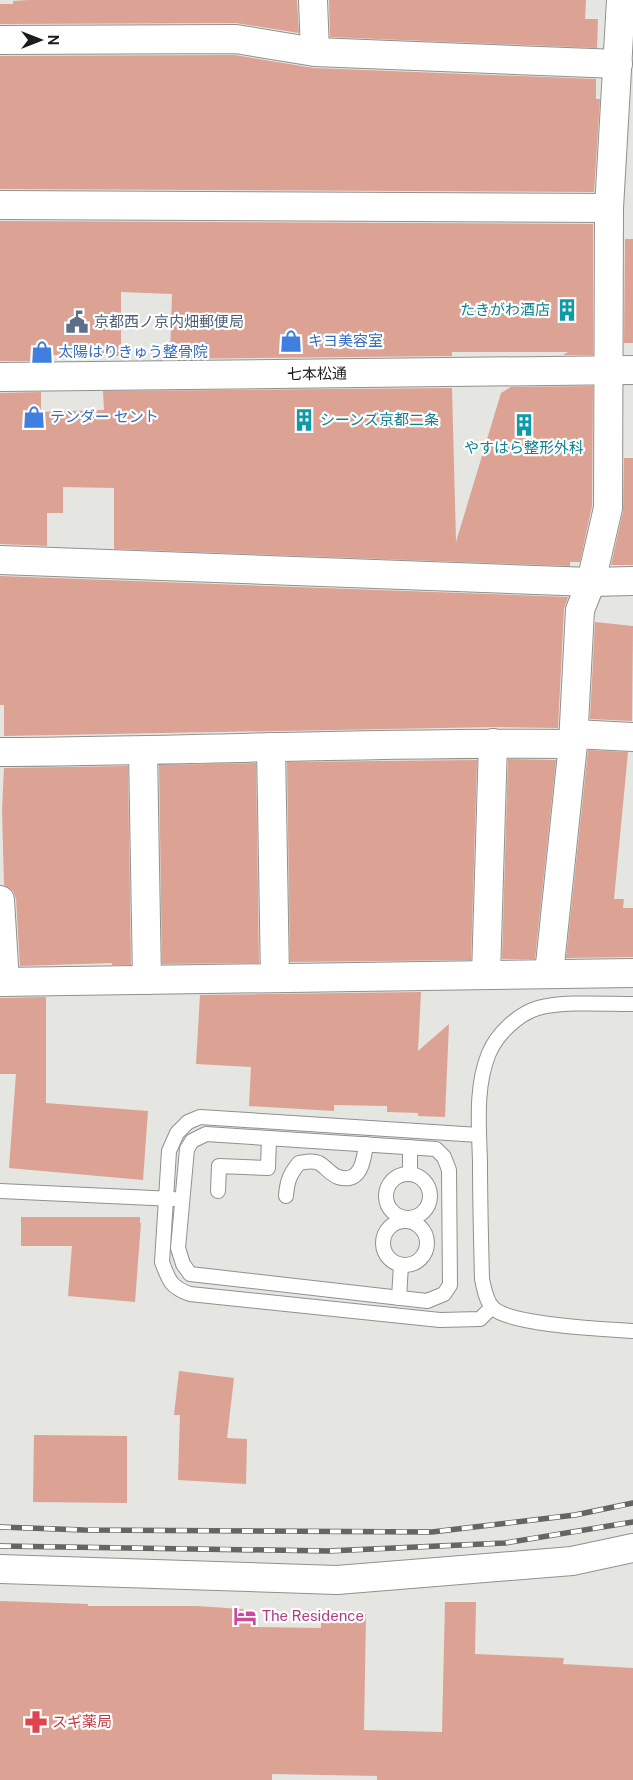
<svg xmlns="http://www.w3.org/2000/svg" width="633" height="1780" font-family="'Public Sans','Noto Sans JP',sans-serif">
<rect width="100%" height="100%" fill="#e5e5e1"/>
<g fill="#dca294">
<polygon points="29,0 297,0 299,33 236,23 0,24 0,4 13,4 13,1"/>
<polygon points="329,0 586,0 585,19 598,19 597,48 330,37"/>
<polygon points="235,55 314,68 596,79 596,99 600,99 594,192 0,189 0,56"/>
<polygon points="0,221 593,224 593,355 563,355 568,352 452,352 452,356 170,359 172,294 121,292 121,356 52,355 52,357 41,357 41,361 0,361"/>
<polygon points="625,239 633,239 633,343 624,343"/>
<polygon points="593,386 592,506 580,562 570,562 570,566 114,549 114,488 63,487 63,513 47,513 47,546 0,544 0,393 41,392 41,412 104,410 103,391 452,388 456,542 501,393 511,387"/>
<polygon points="624,458 633,458 633,565 611,565 623,511"/>
<polygon points="0,576 568,597 564,609 558,728 493,727 4,736 4,705 0,705"/>
<polygon points="595,622 633,626 632,721 590,719"/>
<polygon points="588,750 628,752 614,899 624,899 623,908 633,908 633,957 566,958"/>
<polygon points="508,759 556,760 535,959 502,959"/>
<polygon points="477,760 471,960 290,962 287,762"/>
<polygon points="256,763 259,963 162,964 159,765"/>
<polygon points="128,766 131,965 112,965 112,963 20,966 16,899 13,891 4,885 2,810 4,768"/>
<polygon points="421,992 418,1051 449,1024 445,1117 418,1116 418,1113 387,1112 387,1106 334,1105 334,1111 249,1106 251,1067 196,1064 200,995"/>
<polygon points="46,997 46,1103 148,1111 143,1180 9,1168 16,1074 0,1074 0,998"/>
<polygon points="21,1217 140,1217 140,1223 141,1223 135,1302 68,1296 72,1246 21,1246"/>
<polygon points="179,1371 234,1378 227,1438 247,1439 246,1484 178,1480 180,1415 174,1415"/>
<polygon points="34,1435 127,1436 127,1503 33,1502"/>
<polygon points="0,1601 88,1604 88,1606 197,1606 256,1610 256,1627 321,1628 321,1613 366,1614 364,1730 442,1732 445,1602 476,1602 475,1654 564,1658 563,1664 633,1668 633,1780 377,1780 377,1776 272,1774 272,1780 0,1780"/>
</g>
<g fill="none" stroke-linecap="round" stroke-linejoin="round">
<defs>
<g id="service">
<path d="M633,1004c-26,0 -70,-3 -95,4 -20,6 -41,26 -49,45 -14,34 -10,73 -9,109 0,39 1,78 2,117 2,9 4,22 11,29 17,17 112,21 140,23"/>
<polygon points="206,1134 436,1149 444,1157 449,1170 450,1285 444,1294 427,1301 190,1274 183,1264 178,1248 187,1149 192,1141"/>
<path d="M479,1135l-279,-18 -12,5 -11,11 -8,18 -7,111c7,18 8,25 28,32l250,26 40,-1 12,-12"/>
<polyline points="410,1147 410,1174"/>
<circle cx="408" cy="1196" r="22"/>
<polyline points="0,1191 174,1199"/>
<polyline points="218,1191 219,1166 268,1168 269,1138"/>
<path d="M286,1196c1,-15 4,-22 13,-33 7,-1 13,-3 20,0 7,4 11,11 19,14 23,7 26,-17 28,-33"/>
<circle cx="405" cy="1243" r="22"/>
<polyline points="399,1298 401,1265"/>
</g>
<g id="minor">
<polyline points="313,0 315,52"/>
<polyline points="0,40 236,39 315,52 618,64"/>
<polyline points="0,205 609,208"/>
<polyline points="0,377 633,370"/>
<polyline points="0,560 591,582 633,581"/>
<polyline points="574,734 633,737"/>
<polyline points="271,747 275,978"/>
<polyline points="143,751 147,980"/>
<path d="M0,752c191,-1 382,-10 573,-8"/>
<polyline points="0,900 5,982"/>
<polyline points="549,974 573,744 580,610 591,582 608,508 609,208 621,0"/>
<polyline points="486,975 493,743"/>
<polyline points="0,982 633,973"/>
<polyline points="0,1569 337,1580 572,1561 633,1548"/>
</g>
</defs>
<use href="#service" stroke="#90908d" stroke-width="16"/>
<use href="#minor" stroke="#90908d" stroke-width="30"/>
<use href="#service" stroke="#fff" stroke-width="14"/>
<use href="#minor" stroke="#fff" stroke-width="28"/>
<defs>
<g id="rail">
<polyline points="0,1527 84,1530 432,1532 575,1515 633,1503"/>
<polyline points="0,1546 328,1551 505,1543 633,1522"/>
</g>
</defs>
<use href="#rail" stroke="#656563" stroke-width="5.5"/>
<use href="#rail" stroke="#fff" stroke-width="4" stroke-dasharray="11" stroke-linecap="butt"/>
</g>
<defs>
<symbol id="building-bare" viewBox="-9 -9 18 18"><path d="M-4-6H4V6H1V3H-1V6H-4ZM-2.5-4.3h1.7v1.8h-1.7ZM.8-4.3h1.7v1.8H.8ZM-2.5-1h1.7V.8h-1.7ZM.8-1h1.7V.8H.8Z" fill="#0f9aa8" stroke="#fff" stroke-width="2.5" paint-order="stroke"/></symbol>
<symbol id="civic-bare" viewBox="-9 -9 18 18"><path d="M-.6-6.5H3V-4.5H.6V-3L4-1V1h2V6H-6V1h2V-1L-.6-3ZM-1.2 2.5V6h2.4V2.5Z" fill="#5c6f8a" stroke="#fff" stroke-width="2.5" paint-order="stroke"/></symbol>
<symbol id="shop-bare" viewBox="-9 -9 18 18"><path d="M-5-2.5h2.3a2.7 3.5 0 0 1 5.4 0H5L5.5 6h-11ZM-1.5-2.5h3a1.5 2.3 0 0 0-3 0Z" fill="#3f7fe0" stroke="#fff" stroke-width="2.5" paint-order="stroke"/></symbol>
<symbol id="hotel-bare" viewBox="-9 -9 18 18"><path d="M-6-4.5h1.5V1H6V5H4.5V3h-9V5H-6ZM-4 0a1.8 1.8 0 1 1 3.6 0ZM.5 0V-2.5h3Q6-2.5 6 0Z" fill="#d1479c" stroke="#fff" stroke-width="2.5" paint-order="stroke"/></symbol>
<symbol id="pharmacy-bare" viewBox="-9 -9 18 18"><path d="M-2-6h4v4h4v4h-4v4h-4v-4h-4v-4h4Z" fill="#e0444e" stroke="#fff" stroke-width="2.5" paint-order="stroke"/></symbol>
</defs>
<g fill-rule="evenodd">
<use href="#building-bare" x="551" y="294" width="32" height="32"/>
<use href="#civic-bare" x="61" y="306" width="32" height="32"/>
<use href="#shop-bare" x="275" y="325" width="32" height="32"/>
<use href="#shop-bare" x="26" y="336" width="32" height="32"/>
<use href="#shop-bare" x="18" y="401" width="32" height="32"/>
<use href="#building-bare" x="288" y="404" width="32" height="32"/>
<use href="#building-bare" x="508" y="409" width="32" height="32"/>
<use href="#hotel-bare" x="229" y="1600" width="32" height="32"/>
<use href="#pharmacy-bare" x="20" y="1706" width="32" height="32"/>
</g>
<g text-anchor="middle" stroke-width="4.5" stroke-linejoin="round" paint-order="stroke">
<g font-size="15" fill="#0d838f" stroke="#fff" text-anchor="end">
<text x="550" y="315">たきがわ酒店</text>
<text x="320" y="425" text-anchor="start">シーンズ京都二条</text>
<text x="524" y="453" text-anchor="middle">やすはら整形外科</text>
</g>
<g font-size="15" fill="#4e5e75" stroke="#fff" text-anchor="start">
<text x="94" y="327">京都西ノ京内畑郵便局</text>
</g>
<g font-size="15" fill="#366cbe" stroke="#fff" text-anchor="start">
<text x="308" y="346">キヨ美容室</text>
<text x="58" y="357">太陽はりきゅう整骨院</text>
<text x="50" y="422">テンダー セント</text>
</g>
<g font-size="15" fill="#1c1c1b" stroke="#fff">
<text transform="translate(317 374) rotate(-1)" y="5">七本松通</text>
</g>
<g font-size="15" fill="#b23c85" stroke="#fff" text-anchor="start">
<text x="262" y="1621">The Residence</text>
</g>
<g font-size="15" fill="#be3a42" stroke="#fff" text-anchor="start">
<text x="52" y="1727">スギ薬局</text>
</g>
</g>
<g transform="translate(40 40) rotate(90)" stroke="#ffffff" stroke-width="4" paint-order="stroke">
<path d="M0-4L9 19L0 12L-9 19Z" fill="#1c1c1b"/>
<text y="-8" font-size="14" font-weight="bold" text-anchor="middle" fill="#1c1c1b">N</text>
</g>
</svg>
